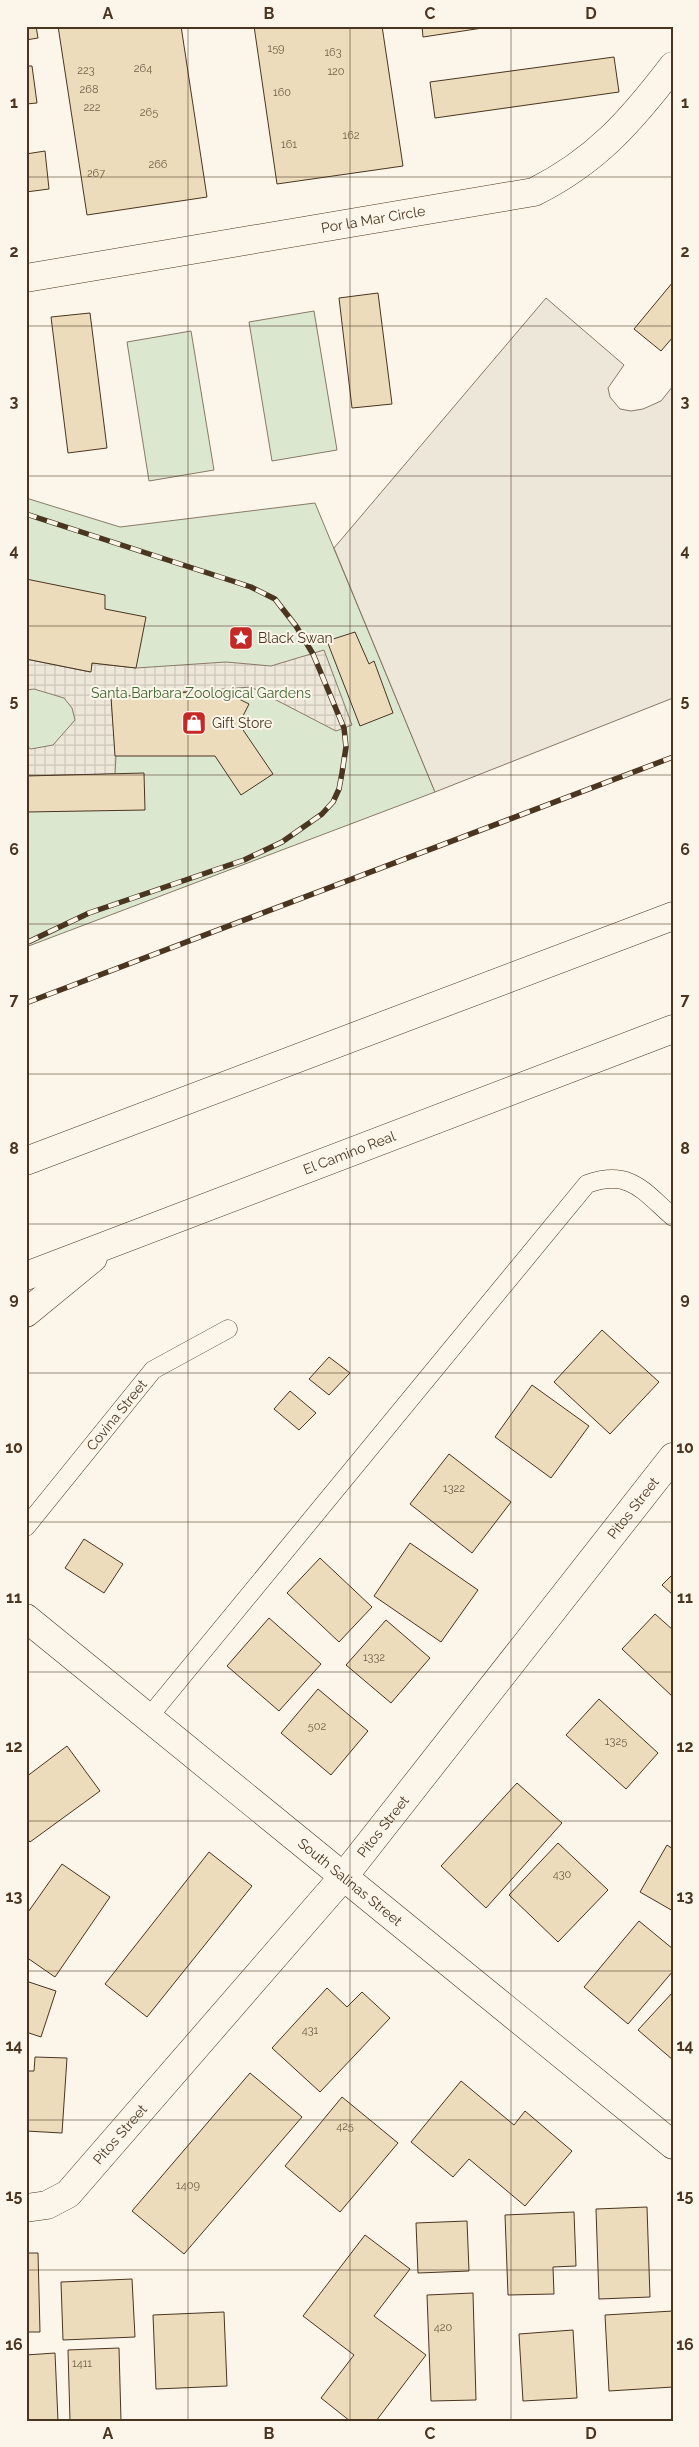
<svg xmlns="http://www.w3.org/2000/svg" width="699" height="2447" font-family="Raleway,sans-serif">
<defs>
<pattern id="plaza-grid" width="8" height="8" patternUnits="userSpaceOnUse" patternTransform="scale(1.25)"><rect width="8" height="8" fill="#ede7d9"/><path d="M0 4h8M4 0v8" fill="none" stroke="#cdc7ba"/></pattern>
</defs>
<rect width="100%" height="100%" fill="#fbf6e9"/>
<g fill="#dce7d0" stroke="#887966">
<polygon points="314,311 337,450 272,461 249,322"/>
<polygon points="191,331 214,470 149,481 127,342"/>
<polygon points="26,498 120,527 315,503 435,792 26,947"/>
</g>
<polygon fill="#ede7d9" stroke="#887966" points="546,298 624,365 608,388 610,397 620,409 631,411 643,409 661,401 673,386 673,698 435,792 334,548"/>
<polygon fill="url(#plaza-grid)" stroke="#887966" points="324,650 352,725 336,731 251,687 111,697 116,756 115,774 26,776 26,746 31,749 53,745 75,720 72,708 64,698 34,689 26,690 26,659 90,672 92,663 136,668 226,662 271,666"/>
<g fill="#ecdcbc" stroke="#4a3520">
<polygon points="26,26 36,26 38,38 26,40"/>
<polygon points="58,26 181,26 207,197 87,215"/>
<polygon points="254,26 382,26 403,166 277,184"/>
<polygon points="422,26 496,26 423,37"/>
<polygon points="614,57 619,92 435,118 430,82"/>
<polygon points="26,66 32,66 37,103 26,104"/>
<polygon points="45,151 49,189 26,192 26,154"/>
<polygon points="673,282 673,337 661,351 634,329"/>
<polygon points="378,293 392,404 352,408 339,298"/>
<polygon points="90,313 107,448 68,453 51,317"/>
<polygon points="26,579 105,595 105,609 146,617 136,668 92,663 91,672 26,659"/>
<polygon points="355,632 369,664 374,661 393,713 360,726 327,641"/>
<polygon points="221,690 249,704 239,724 273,774 241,795 215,756 115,756 111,697"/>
<polygon points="144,773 145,810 26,812 26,776"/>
<polygon points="602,1330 659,1382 610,1434 554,1382"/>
<polygon points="329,1357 350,1373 329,1395 309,1379"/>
<polygon points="532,1385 589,1426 551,1478 495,1437"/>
<polygon points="290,1391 316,1413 299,1430 274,1409"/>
<polygon points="449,1454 511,1502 472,1553 410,1504"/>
<polygon points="84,1539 123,1564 104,1593 65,1568"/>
<polygon points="410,1543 478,1590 441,1642 374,1596"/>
<polygon points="320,1558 372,1607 339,1642 287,1593"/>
<polygon points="673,1574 673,1595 662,1585"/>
<polygon points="655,1614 673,1630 673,1697 622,1649"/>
<polygon points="269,1618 321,1664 279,1711 227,1666"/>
<polygon points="386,1620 430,1658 391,1703 346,1665"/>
<polygon points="318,1689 368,1731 331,1775 281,1733"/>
<polygon points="599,1699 658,1753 626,1789 566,1735"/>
<polygon points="67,1746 100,1791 30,1842 26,1837 26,1777"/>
<polygon points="517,1783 562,1823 486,1908 441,1866"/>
<polygon points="558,1843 608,1890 558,1942 509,1895"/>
<polygon points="667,1845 673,1849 673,1911 640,1892"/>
<polygon points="209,1852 252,1886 147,2017 105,1984"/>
<polygon points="62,1864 110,1897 55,1977 26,1957 26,1915"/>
<polygon points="639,1921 673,1949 673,1971 628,2024 584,1987"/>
<polygon points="26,1981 56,1991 41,2037 26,2032"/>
<polygon points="327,1988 347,2007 362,1992 390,2018 320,2092 272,2048"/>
<polygon points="673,1992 673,2060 638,2030"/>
<polygon points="35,2057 67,2058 62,2133 26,2131 26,2071 34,2071"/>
<polygon points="250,2073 302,2117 184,2254 132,2211"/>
<polygon points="461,2081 514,2125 525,2111 572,2151 525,2206 469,2159 453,2177 411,2142"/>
<polygon points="342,2097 398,2143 340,2212 285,2166"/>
<polygon points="647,2207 650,2297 599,2299 596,2209"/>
<polygon points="574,2212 576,2266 553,2267 554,2294 508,2295 505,2215"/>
<polygon points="467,2221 469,2271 418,2273 416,2223"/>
<polygon points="365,2235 410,2269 374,2316 426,2355 376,2421 350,2421 321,2398 354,2355 303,2316"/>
<polygon points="26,2253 38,2253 40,2332 26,2332"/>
<polygon points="132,2279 135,2337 63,2340 61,2282"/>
<polygon points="473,2293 476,2400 431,2401 427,2295"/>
<polygon points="673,2311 673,2387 609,2391 605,2315"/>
<polygon points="224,2312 227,2386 156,2389 153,2315"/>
<polygon points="573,2330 577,2398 523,2401 519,2334"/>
<polygon points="119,2348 121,2421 70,2421 68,2350"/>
<polygon points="55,2353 58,2421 26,2421 26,2355"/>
</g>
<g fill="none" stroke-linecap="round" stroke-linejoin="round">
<defs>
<g id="service">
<path id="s1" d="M26,1527l127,-157 75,-41"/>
<path d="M148,1718l439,-534c43,-15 55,6 86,33"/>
</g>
<g id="minor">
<path id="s2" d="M26,278l508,-86c62,-31 97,-71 139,-126"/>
<path id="s3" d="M26,2208l21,-3 21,-11 276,-318 329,-419"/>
</g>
<g id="secondary">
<path id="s4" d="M26,1618l647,527"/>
</g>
<g id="motorway">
<polyline points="26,1161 673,916"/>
<path id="s5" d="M26,1276l647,-247"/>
<polyline points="26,1313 93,1258"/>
</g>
</defs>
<use href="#service" stroke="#4a3520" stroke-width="19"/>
<use href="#minor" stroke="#4a3520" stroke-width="29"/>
<use href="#secondary" stroke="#4a3520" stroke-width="29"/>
<use href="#motorway" stroke="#4a3520" stroke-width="29"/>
<use href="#service" stroke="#fbf6e9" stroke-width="18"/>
<use href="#minor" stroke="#fbf6e9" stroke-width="28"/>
<use href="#secondary" stroke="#fbf6e9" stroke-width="28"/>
<use href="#motorway" stroke="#fbf6e9" stroke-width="28"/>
<defs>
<g id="rail">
<polyline points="26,514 251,587 275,599 296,626 313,654 344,728 346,747 342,773 339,789 333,802 322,814 282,842 244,860 89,913 26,943"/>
<polyline points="26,1003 673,757"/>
</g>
</defs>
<use href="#rail" stroke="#4a3520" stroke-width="5.5"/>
<use href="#rail" stroke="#fbf6e9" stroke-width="4" stroke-dasharray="11" stroke-linecap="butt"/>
</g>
<path fill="none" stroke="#4a3520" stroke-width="1" stroke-opacity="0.55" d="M188,26v2395M350,26v2395M511,26v2395M26,177h647M26,326h647M26,476h647M26,626h647M26,775h647M26,924h647M26,1074h647M26,1224h647M26,1373h647M26,1522h647M26,1672h647M26,1821h647M26,1971h647M26,2120h647M26,2270h647"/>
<defs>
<symbol id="sight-square" viewBox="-11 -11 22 22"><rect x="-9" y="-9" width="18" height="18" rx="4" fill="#c62828" stroke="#fbf6e9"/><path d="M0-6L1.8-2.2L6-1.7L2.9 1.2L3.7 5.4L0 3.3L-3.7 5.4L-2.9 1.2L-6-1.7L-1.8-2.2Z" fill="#fff"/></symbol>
<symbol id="shop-square" viewBox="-11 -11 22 22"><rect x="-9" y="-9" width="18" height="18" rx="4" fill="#c62828" stroke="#fbf6e9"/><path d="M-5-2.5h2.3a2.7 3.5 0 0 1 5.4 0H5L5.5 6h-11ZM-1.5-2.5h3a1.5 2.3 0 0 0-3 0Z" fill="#fff"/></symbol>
</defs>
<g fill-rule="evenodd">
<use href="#sight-square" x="227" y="624" width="28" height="28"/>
<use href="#shop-square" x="180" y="709" width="28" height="28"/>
</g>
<g text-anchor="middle" stroke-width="4" stroke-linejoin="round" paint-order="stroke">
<g font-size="11" fill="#725f47">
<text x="276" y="52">159</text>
<text x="333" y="56">163</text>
<text x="143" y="72">264</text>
<text x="86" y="74">223</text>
<text x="336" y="75">120</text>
<text x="89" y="93">268</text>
<text x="282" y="96">160</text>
<text x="92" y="111">222</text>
<text x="149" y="116">265</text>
<text x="351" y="139">162</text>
<text x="289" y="148">161</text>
<text x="158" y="168">266</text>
<text x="96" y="177">267</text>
<text x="454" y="1492">1322</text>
<text x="374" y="1661">1332</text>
<text x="317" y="1730">502</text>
<text x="616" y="1745">1325</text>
<text x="562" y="1878">430</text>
<text x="310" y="2034">431</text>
<text x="345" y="2130">425</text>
<text x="188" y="2189">1409</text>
<text x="443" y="2331">420</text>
<text x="82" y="2367">1411</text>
</g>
<g font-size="14" fill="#4a3520" stroke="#fbf6e9">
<text dy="5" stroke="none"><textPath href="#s2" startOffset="352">Por la Mar Circle</textPath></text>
<text dy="5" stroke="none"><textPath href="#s5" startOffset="346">El Camino Real</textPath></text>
<text dy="5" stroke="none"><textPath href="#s1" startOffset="144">Covina Street</textPath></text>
<text dy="5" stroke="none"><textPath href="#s3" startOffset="934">Pitos Street</textPath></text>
<text dy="5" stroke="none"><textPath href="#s3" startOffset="529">Pitos Street</textPath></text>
<text dy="5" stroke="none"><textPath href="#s4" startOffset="418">South Salinas Street</textPath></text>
<text dy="5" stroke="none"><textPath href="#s3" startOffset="124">Pitos Street</textPath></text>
</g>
<g font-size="14" fill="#4a3520" stroke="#fbf6e9" text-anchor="start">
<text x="258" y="643">Black Swan</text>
<text x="212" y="728">Gift Store</text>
</g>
<g font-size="14" fill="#436837" stroke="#fbf6e9">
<text x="201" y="698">Santa Barbara Zoological Gardens</text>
</g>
</g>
<rect width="699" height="2447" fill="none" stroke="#fbf6e9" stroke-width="55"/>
<rect x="28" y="28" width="644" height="2392" fill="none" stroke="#4a3520" stroke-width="2"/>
<g font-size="16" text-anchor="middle" font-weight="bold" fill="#4a3520">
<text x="108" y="19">A</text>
<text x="269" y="19">B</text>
<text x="430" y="19">C</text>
<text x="591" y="19">D</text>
<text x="14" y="108">1</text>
<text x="685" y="108">1</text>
<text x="14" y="257">2</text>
<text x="685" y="257">2</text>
<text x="14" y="407">3</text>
<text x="685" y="407">3</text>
<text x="14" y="556">4</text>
<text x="685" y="556">4</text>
<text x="14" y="706">5</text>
<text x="685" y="706">5</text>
<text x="14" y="855">6</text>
<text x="685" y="855">6</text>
<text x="14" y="1005">7</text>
<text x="685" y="1005">7</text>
<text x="14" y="1154">8</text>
<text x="685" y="1154">8</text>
<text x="14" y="1304">9</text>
<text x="685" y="1304">9</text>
<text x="14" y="1453">10</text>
<text x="685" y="1453">10</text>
<text x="14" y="1603">11</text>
<text x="685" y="1603">11</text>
<text x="14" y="1752">12</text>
<text x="685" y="1752">12</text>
<text x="14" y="1902">13</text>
<text x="685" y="1902">13</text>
<text x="14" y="2051">14</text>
<text x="685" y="2051">14</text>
<text x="14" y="2201">15</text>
<text x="685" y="2201">15</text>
<text x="14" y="2350">16</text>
<text x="685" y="2350">16</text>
<text x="108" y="2439">A</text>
<text x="269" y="2439">B</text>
<text x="430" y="2439">C</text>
<text x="591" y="2439">D</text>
</g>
</svg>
